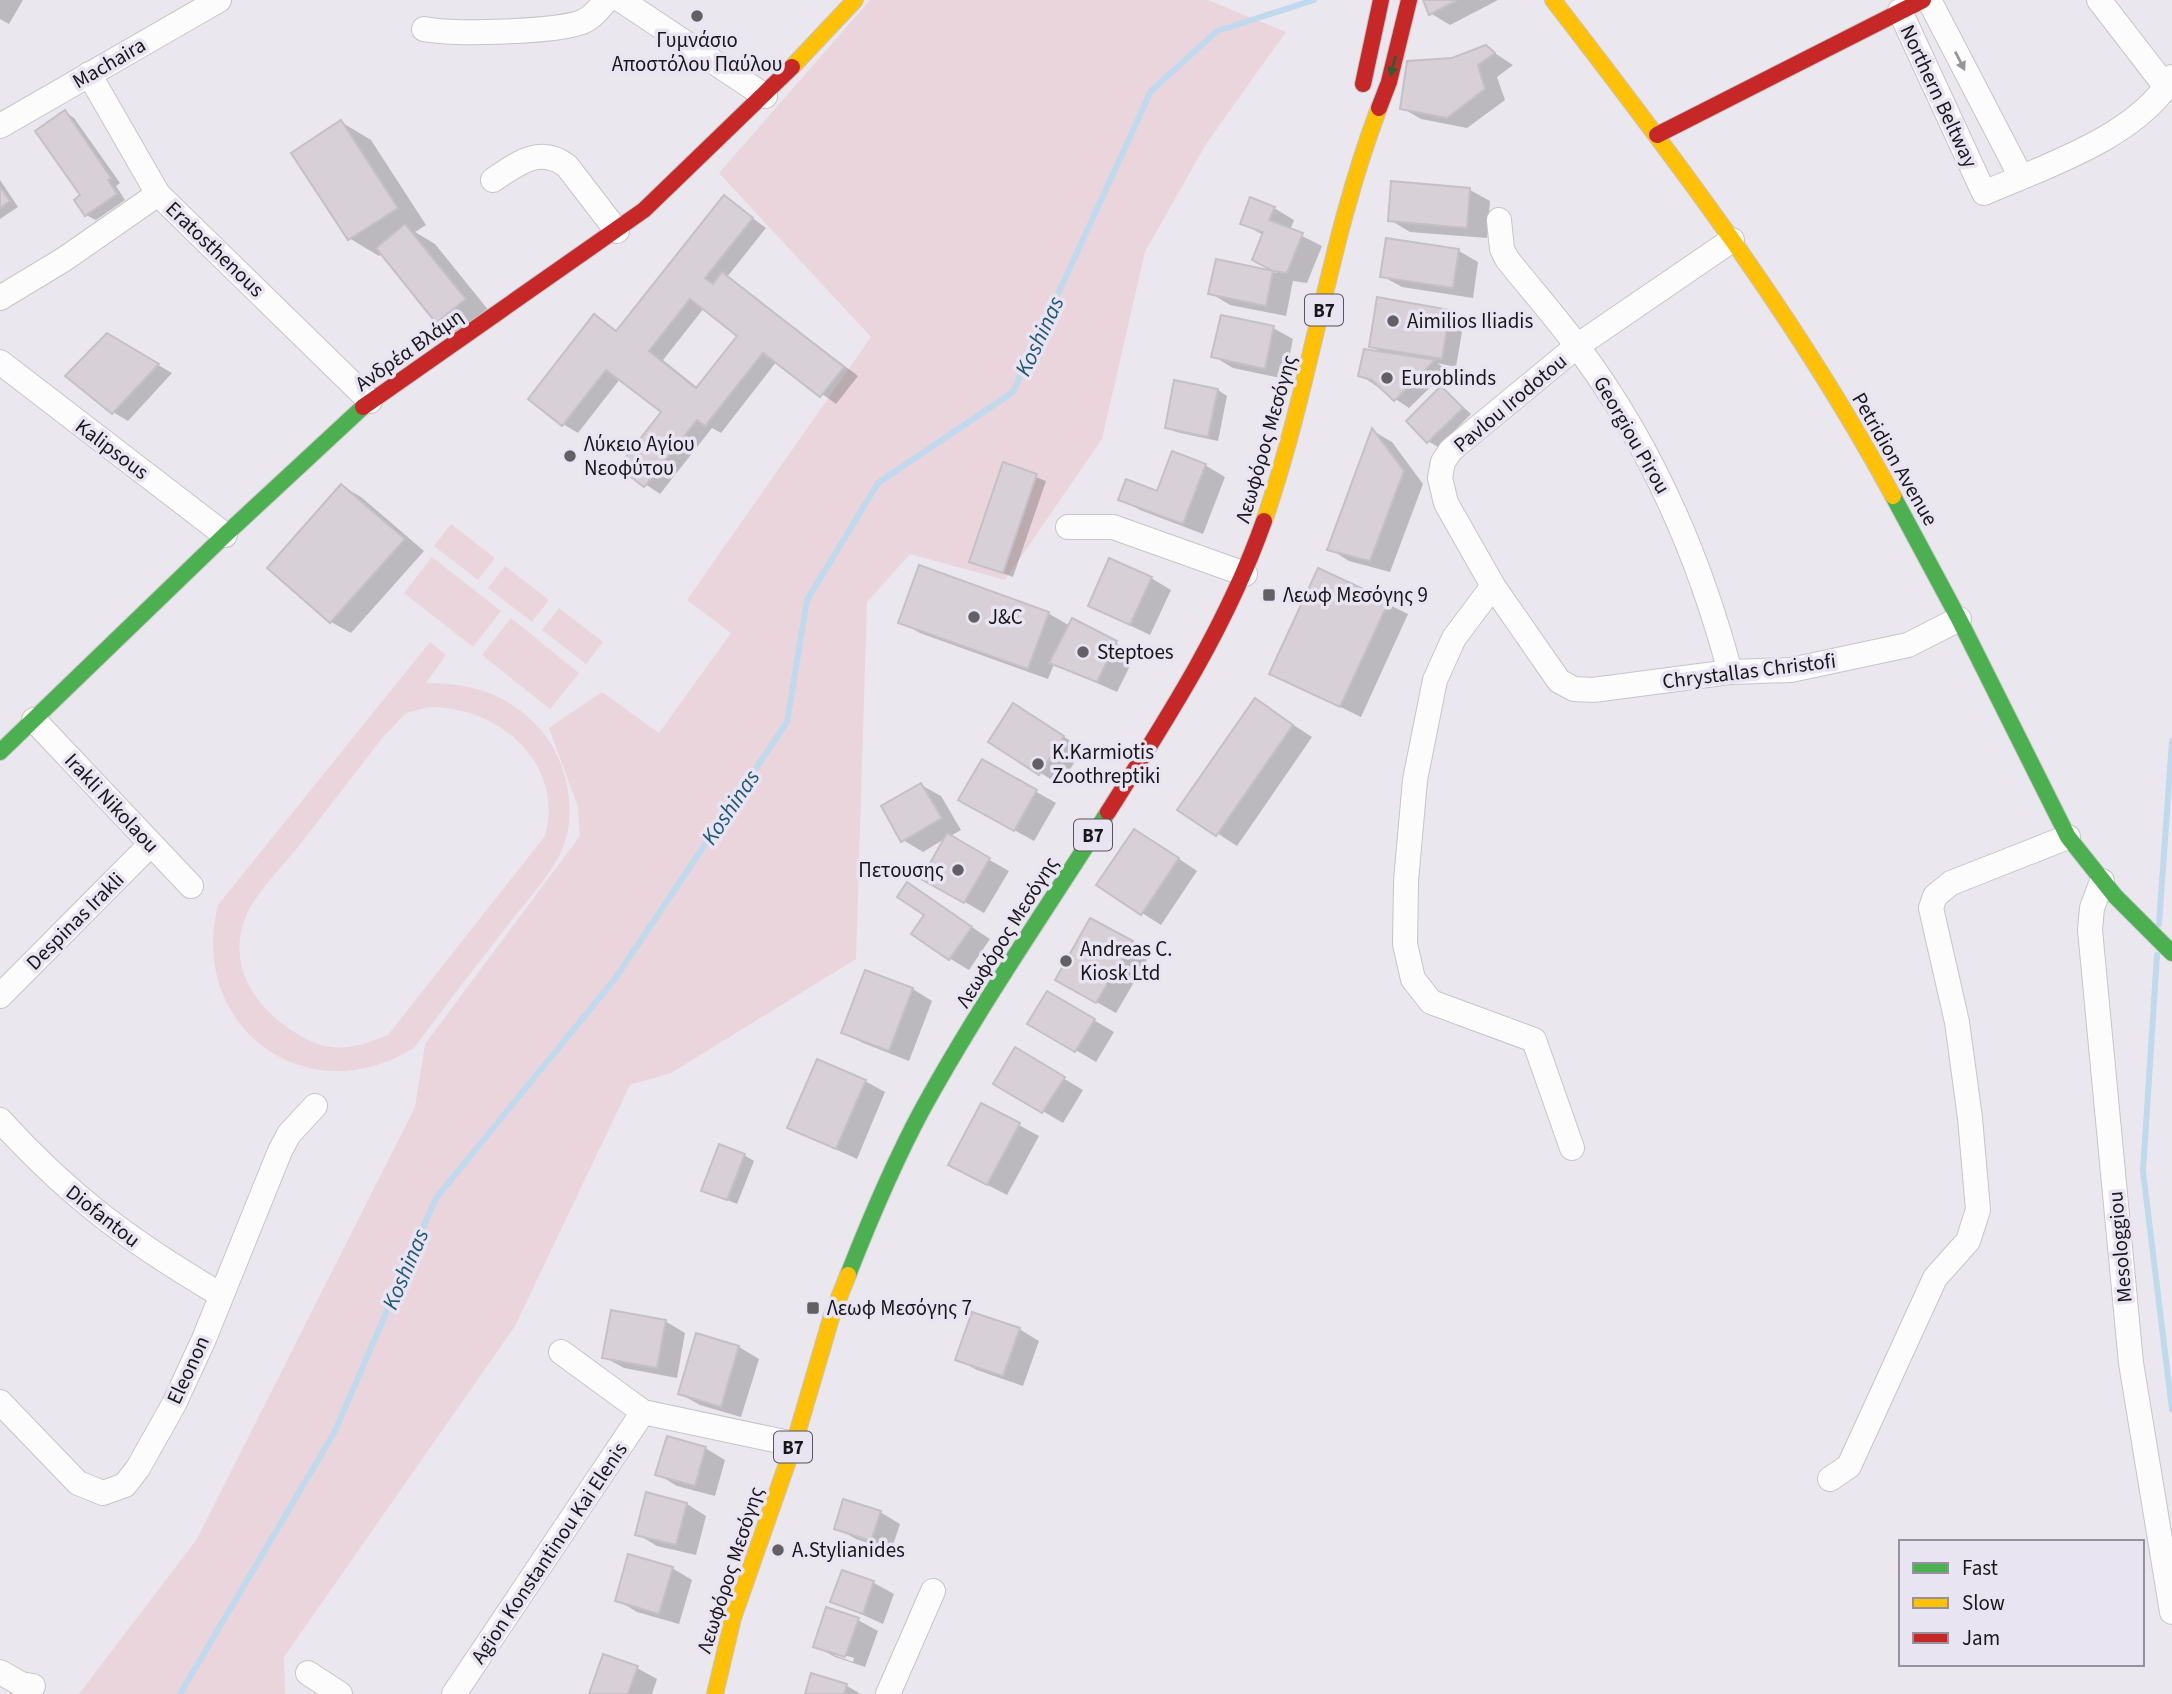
<svg xmlns="http://www.w3.org/2000/svg" width="2172" height="1694" font-family="'Source Sans 3',sans-serif">
<rect width="100%" height="100%" fill="#eae8ee"/>
<g fill="#ead5dc" fill-rule="evenodd">
<polygon points="870,0 1208,0 1286,32 1206,144 1145,252 1102,439 1005,580 910,554 867,602 856,959 671,1073 630,1085 515,1326 284,1657 285,1694 79,1694 197,1539 415,1107 425,1044 580,836 578,807 549,728 602,692 659,733 731,633 687,600 871,337 719,173"/>
<polygon points="451,524 495,558 478,580 434,546"/>
<polygon points="432,557 501,611 473,647 404,593"/>
<polygon points="505,566 549,600 532,622 488,588"/>
<polygon points="559,608 603,642 586,664 542,630"/>
<polygon points="511,618 579,673 550,709 482,655"/>
<path d="M430,642l16,13 -20,28c46,0 83,11 114,46 24,27 35,71 27,106 -8,32 -35,59 -55,85 -33,42 -66,85 -98,128 -107,67 -227,-21 -196,-143zM429,707c69,-1 136,56 116,129l-157,199c-43,18 -66,18 -104,-10 -35,-26 -57,-67 -37,-111 10,-23 39,-51 55,-72 27,-35 54,-70 81,-105l23,-24z"/>
</g>
<g fill="#0003" fill-rule="evenodd">
<polygon points="0,0 23,0 9,24 0,19"/>
<polygon points="1425,0 1498,0 1450,25 1430,13"/>
<polygon points="1485,47 1513,65 1497,77 1505,100 1467,128 1421,119 1402,108 1452,60"/>
<polygon points="65,112 74,118 120,183 116,186 125,200 96,220 86,215"/>
<polygon points="341,122 371,140 426,225 415,232 435,244 494,317 467,339 437,322 382,254 379,256 349,238"/>
<polygon points="0,180 18,207 0,219"/>
<polygon points="1393,183 1470,190 1490,201 1487,238 1410,232 1390,220"/>
<path d="M724,197l42,31 -39,49 131,99 -22,28 -59,-43 -56,72 -9,-5 -52,66 -40,-27 43,-55 -43,-33 -42,54 -15,-9 32,-107 23,15zM704,308l35,28 -41,52 -35,-28z"/>
<polygon points="1274,208 1294,220 1290,230 1322,246 1307,283 1293,281 1286,316 1230,305 1210,293 1217,261 1278,273 1254,259 1263,235 1242,223"/>
<polygon points="1459,251 1478,262 1473,298 1402,287 1382,276"/>
<polygon points="1449,311 1464,320 1456,367 1437,363 1448,370 1409,408 1360,375 1384,354 1371,346"/>
<polygon points="1273,328 1293,339 1285,379 1233,368 1213,356"/>
<polygon points="107,336 172,373 128,421 113,412"/>
<polygon points="1176,382 1218,390 1227,396 1218,441 1176,432 1167,427"/>
<polygon points="1442,388 1471,414 1438,447 1428,441"/>
<polygon points="1373,431 1392,442 1423,484 1390,572 1349,561 1330,549"/>
<polygon points="1004,465 1046,481 1013,577 971,561"/>
<polygon points="1205,465 1225,477 1203,534 1140,510 1121,499 1158,493"/>
<polygon points="342,486 361,497 424,551 351,633 331,622 269,568"/>
<polygon points="1319,570 1408,614 1361,717 1271,673"/>
<polygon points="1151,578 1171,590 1150,635 1090,606"/>
<polygon points="1048,613 1070,626 1073,620 1136,654 1117,692 1054,664 1048,679 920,633 900,622"/>
<polygon points="1255,700 1312,737 1237,846 1180,809"/>
<polygon points="1033,717 1083,749 1060,785 990,741"/>
<polygon points="982,761 1056,803 1034,841 961,800"/>
<polygon points="921,785 941,796 961,830 949,837 1009,871 984,913 923,878 946,838 923,852 903,840"/>
<polygon points="1154,842 1197,871 1161,925 1142,913"/>
<polygon points="908,885 990,939 969,970 949,958"/>
<polygon points="1132,942 1151,953 1116,1013 1057,980"/>
<polygon points="866,972 913,989 932,1001 909,1061 863,1043 843,1032"/>
<polygon points="1048,993 1114,1032 1096,1062 1030,1023"/>
<polygon points="1016,1050 1083,1090 1063,1123 995,1083"/>
<polygon points="865,1081 885,1092 857,1159 789,1128"/>
<polygon points="982,1105 1039,1136 1007,1195 970,1176"/>
<polygon points="744,1155 754,1161 737,1204 703,1190"/>
<polygon points="665,1321 685,1333 677,1378 624,1368 604,1357"/>
<polygon points="1019,1329 1039,1341 1023,1386 977,1370 957,1359"/>
<polygon points="697,1335 739,1347 759,1359 741,1417 700,1405 680,1394"/>
<polygon points="705,1448 725,1460 715,1496 677,1486 657,1474"/>
<polygon points="687,1504 706,1516 696,1555 657,1546 637,1534"/>
<polygon points="880,1512 900,1524 891,1551 856,1539 836,1528"/>
<polygon points="672,1568 692,1580 679,1624 637,1612 617,1600"/>
<polygon points="843,1572 874,1583 894,1594 883,1624 832,1601"/>
<path d="M858,1620l20,11 -13,36 -30,-10 -20,-11zM834,1652l20,6 -1,4 -19,-7z"/>
<polygon points="637,1668 657,1679 652,1694 593,1694"/>
<polygon points="813,1675 847,1686 861,1694 807,1694"/>
</g>
<g fill="none" stroke-linecap="round" stroke-linejoin="round">
<g stroke="#c0d9ed" stroke-width="6">
<polyline points="2159,924 2172,741"/>
<polyline points="2157,955 2143,1171 2172,1410"/>
<polyline points="180,1694 334,1433 436,1198 614,980 787,722 807,600 878,483 1013,392 1151,91 1217,31 1314,0"/>
</g>
</g>
<g fill="#d8d0d7" stroke="#c4c0c5" stroke-width="2" fill-rule="evenodd">
<polygon points="1423,0 1457,0 1429,15"/>
<polygon points="1486,45 1495,53 1478,65 1485,89 1447,118 1400,109 1407,61 1452,58"/>
<polygon points="65,110 111,178 108,180 117,194 85,216 74,200 80,195 35,131"/>
<polygon points="341,120 398,208 348,240 291,153"/>
<polygon points="1391,181 1470,188 1467,228 1388,221"/>
<polygon points="0,187 10,201 0,208"/>
<path d="M724,195l29,23 -48,60 8,6 9,-12 122,95 -24,30 -57,-44 -58,73 -8,-6 -53,67 -26,-20 43,-55 -55,-42 -44,56 -34,-27 66,-85 22,17zM690,299l47,37 -41,52 -47,-37z"/>
<polygon points="1250,197 1275,207 1269,220 1303,233 1287,273 1273,271 1252,260 1263,232 1240,224"/>
<polygon points="405,224 466,299 436,323 376,248"/>
<polygon points="1386,238 1459,249 1453,288 1380,277"/>
<polygon points="1216,259 1273,271 1266,306 1208,294"/>
<polygon points="1377,297 1450,310 1442,359 1369,347"/>
<polygon points="1221,315 1274,326 1265,369 1211,357"/>
<polygon points="107,333 159,364 112,414 65,376"/>
<polygon points="1364,349 1435,360 1394,401 1372,380 1358,376"/>
<polygon points="1174,380 1218,389 1208,437 1165,428"/>
<polygon points="1441,386 1463,408 1427,443 1406,421"/>
<polygon points="1372,428 1404,471 1370,561 1327,550"/>
<polygon points="1172,451 1206,464 1183,524 1118,500 1126,479 1157,491"/>
<polygon points="1003,462 1037,474 1003,573 969,562"/>
<polygon points="341,484 405,539 330,623 267,568"/>
<polygon points="1109,558 1152,577 1130,625 1088,606"/>
<polygon points="919,565 1049,612 1028,669 898,623"/>
<polygon points="1318,568 1389,601 1340,707 1269,674"/>
<polygon points="1072,618 1117,641 1097,682 1049,663"/>
<polygon points="1255,698 1293,725 1216,836 1177,810"/>
<polygon points="1013,703 1064,736 1039,775 988,742"/>
<polygon points="982,759 1037,790 1014,831 958,800"/>
<polygon points="921,783 942,818 901,842 881,806"/>
<polygon points="1134,829 1179,858 1141,915 1096,885"/>
<polygon points="947,833 990,858 964,903 921,879"/>
<polygon points="907,882 972,927 949,960 911,934 924,915 897,897"/>
<polygon points="1090,918 1133,941 1096,1003 1055,980"/>
<polygon points="865,970 913,988 889,1051 841,1033"/>
<polygon points="1047,991 1095,1019 1075,1052 1027,1024"/>
<polygon points="1015,1047 1065,1077 1042,1113 993,1084"/>
<polygon points="817,1059 866,1080 836,1149 787,1128"/>
<polygon points="981,1103 1020,1123 987,1185 948,1165"/>
<polygon points="719,1144 745,1154 727,1200 701,1191"/>
<polygon points="611,1310 666,1320 657,1368 602,1358"/>
<polygon points="972,1312 1020,1328 1003,1376 955,1360"/>
<polygon points="696,1333 739,1346 721,1407 678,1394"/>
<polygon points="667,1436 706,1447 695,1486 655,1475"/>
<polygon points="646,1492 687,1503 676,1545 635,1535"/>
<polygon points="843,1499 881,1511 871,1541 834,1529"/>
<polygon points="628,1554 673,1567 659,1614 615,1601"/>
<polygon points="842,1570 874,1581 863,1614 830,1602"/>
<polygon points="826,1607 859,1618 845,1657 813,1647"/>
<polygon points="603,1654 638,1666 628,1694 589,1694"/>
<polygon points="811,1673 847,1684 844,1694 805,1694"/>
</g>
<g fill="none" stroke-linecap="round" stroke-linejoin="round">
<defs>
<g id="street">
<polyline points="621,0 765,96"/>
<polyline points="1929,0 2021,177"/>
<polyline points="2099,0 2166,87"/>
<path d="M1900,11l84,182c60,-26 155,-57 188,-116"/>
<path d="M424,29c29,6 132,3 158,-7 11,-4 17,-14 25,-22"/>
<polyline points="89,74 158,194 370,401"/>
<polyline points="0,126 219,0"/>
<path d="M493,180c24,-16 47,-35 74,-14l50,65"/>
<path d="M1499,220l3,29 5,10c23,29 48,57 70,87 73,97 122,209 153,326"/>
<polyline points="1732,240 1577,346 1451,450 1443,462 1440,478 1446,503 1493,586 1559,681 1574,689 1593,690 1730,672 1791,670 1908,645 1959,619"/>
<polyline points="0,298 63,260 158,194"/>
<polyline points="0,362 225,535"/>
<polyline points="1068,527 1113,527 1245,574"/>
<polyline points="1493,586 1454,638 1435,680 1415,780 1406,881 1405,944 1413,979 1431,1002 1534,1040 1572,1148"/>
<polyline points="34,720 191,886"/>
<polyline points="2102,881 2092,908 2090,930 2131,1363 2172,1612"/>
<polyline points="0,996 150,845"/>
<path d="M0,1120c70,77 131,122 221,175"/>
<polyline points="561,1352 643,1412 794,1444"/>
<polyline points="0,1402 78,1483 103,1493 125,1485 138,1468 174,1404 204,1339 280,1151 289,1134 315,1106"/>
<polyline points="1830,1479 1849,1466 1935,1278 1968,1241 1978,1210 1970,1118 1957,1022 1931,908 1935,896 1951,883 2068,837"/>
<polyline points="0,1672 21,1684 33,1686"/>
<polyline points="308,1673 340,1694"/>
<polyline points="454,1694 643,1412"/>
<polyline points="888,1694 933,1591"/>
</g>
<g id="fast">
<polyline points="1893,496 1959,619 2068,837 2115,896 2172,953"/>
<polyline points="0,752 225,535 363,407"/>
<path d="M848,1275c22,-56 45,-111 74,-165 56,-102 123,-199 186,-298"/>
</g>
<g id="slow">
<path d="M1553,0c122,158 245,320 340,496"/>
<polyline points="792,67 855,0"/>
<path d="M1264,521c47,-135 64,-279 115,-413"/>
<polyline points="715,1694 733,1618 794,1444 832,1315 848,1275"/>
</g>
<g id="jam">
<polyline points="1363,84 1381,0"/>
<polyline points="1379,108 1389,82 1409,0"/>
<polyline points="1657,135 1923,0"/>
<polyline points="363,407 644,210 792,67"/>
<path d="M1108,812c59,-93 119,-186 156,-291"/>
</g>
</defs>
<use href="#street" stroke="#c6c4c9" stroke-width="26"/>
<use href="#fast" stroke="#c6c4c9" stroke-width="18"/>
<use href="#slow" stroke="#c6c4c9" stroke-width="18"/>
<use href="#jam" stroke="#c6c4c9" stroke-width="18"/>
<use href="#street" stroke="#fcfcfc" stroke-width="24"/>
<use href="#fast" stroke="#4caf50" stroke-width="16"/>
<use href="#slow" stroke="#ffc107" stroke-width="16"/>
<use href="#jam" stroke="#c62828" stroke-width="16"/>
</g>
<defs><path id="oneway-solid" d="M-6-.8H1V-3.2L6.5 0L1 3.2V.8H-6Z" transform="scale(1.75)"/></defs>
<use fill="#969597" href="#oneway-solid" transform="translate(1960 61) rotate(63)"/>
<use fill="#305b33" href="#oneway-solid" transform="translate(1393 66) rotate(104)"/>
<g fill="#626065" stroke="#e9e4f2" stroke-width="2.5">
<circle cx="697" cy="16" r="7"/>
<circle cx="1393" cy="321" r="7"/>
<circle cx="1387" cy="378" r="7"/>
<circle cx="570" cy="456" r="7"/>
<rect x="1262" y="588" width="14" height="14" rx="3.5"/>
<circle cx="974" cy="617" r="7"/>
<circle cx="1083" cy="652" r="7"/>
<circle cx="1038" cy="764" r="7"/>
<circle cx="958" cy="870" r="7"/>
<circle cx="1066" cy="961" r="7"/>
<rect x="806" y="1301" width="14" height="14" rx="3.5"/>
<circle cx="778" cy="1550" r="7"/>
</g>
<g text-anchor="middle" stroke-width="7" stroke-linejoin="round" paint-order="stroke">
<g fill="#e9e4f2" stroke="#57545c" stroke-width="2">
<rect x="1305" y="294.5" width="38" height="31" rx="5"/>
<rect x="1074" y="819.5" width="38" height="31" rx="5"/>
<rect x="774" y="1431.5" width="38" height="31" rx="5"/>
</g>
<g font-size="19" font-weight="bold" fill="#19171b">
<text x="1324" y="317">B7</text>
<text x="1093" y="842">B7</text>
<text x="793" y="1454">B7</text>
</g>
<g font-size="21" fill="#19171b" stroke="#e9e4f2" text-anchor="start">
<text x="697" y="47" text-anchor="middle">Γυμνάσιο<tspan x="697" dy="24">Αποστόλου Παύλου</tspan></text>
<text x="1407" y="328">Aimilios Iliadis</text>
<text x="1401" y="385">Euroblinds</text>
<text x="584" y="451">Λύκειο Αγίου<tspan x="584" dy="24">Νεοφύτου</tspan></text>
<text x="1283" y="602">Λεωφ Μεσόγης 9</text>
<text x="988" y="624">J&amp;C</text>
<text x="1097" y="659">Steptoes</text>
<text x="1052" y="759">K.Karmiotis<tspan x="1052" dy="24">Zoothreptiki</tspan></text>
<text x="944" y="877" text-anchor="end">Πετουσης</text>
<text x="1080" y="956">Andreas C.<tspan x="1080" dy="24">Kiosk Ltd</tspan></text>
<text x="827" y="1315">Λεωφ Μεσόγης 7</text>
<text x="792" y="1557">A.Stylianides</text>
</g>
<g font-size="21" fill="#19171b" stroke="#e9e4f2">
<text transform="translate(109 63) rotate(-30)" y="7">Machaira</text>
<text transform="translate(1939 96) rotate(65)" y="7">Northern Beltway</text>
<text transform="translate(215 249) rotate(44)" y="7">Eratosthenous</text>
<text transform="translate(409 350) rotate(-35)" y="7">Ανδρέα Βλάμη</text>
<text transform="translate(1510 403) rotate(-40)" y="7">Pavlou Irodotou</text>
<text transform="translate(1632 435) rotate(60)" y="7">Georgiou Pirou</text>
<text transform="translate(1266 439) rotate(-74)" y="7">Λεωφόρος Μεσόγης</text>
<text transform="translate(112 449) rotate(37)" y="7">Kalipsous</text>
<text transform="translate(1895 459) rotate(60)" y="7">Petridion Avenue</text>
<text transform="translate(1749 671) rotate(-7)" y="7">Chrystallas Christofi</text>
<text transform="translate(112 803) rotate(47)" y="7">Irakli Nikolaou</text>
<text transform="translate(75 921) rotate(-45)" y="7">Despinas Irakli</text>
<text transform="translate(1007 932) rotate(-58)" y="7">Λεωφόρος Μεσόγης</text>
<text transform="translate(103 1216) rotate(38)" y="7">Diofantou</text>
<text transform="translate(2120 1247) rotate(-95)" y="7">Mesologgiou</text>
<text transform="translate(188 1370) rotate(-65)" y="7">Eleonon</text>
<text transform="translate(549 1553) rotate(-56)" y="7">Agion Konstantinou Kai Elenis</text>
<text transform="translate(730 1570) rotate(-72)" y="7">Λεωφόρος Μεσόγης</text>
</g>
<g font-size="23" font-style="italic" fill="#1e577c" stroke="#e9e4f2">
<text transform="translate(1039 336) rotate(-65)" y="8">Koshinas</text>
<text transform="translate(730 807) rotate(-56)" y="8">Koshinas</text>
<text transform="translate(405 1269) rotate(-67)" y="8">Koshinas</text>
</g>
</g>
<rect x="1899" y="1540" width="245" height="126" fill="#e9e4f2" stroke="#96929c" stroke-width="2"/>
<rect x="1913" y="1563" width="35" height="10" fill="#4caf50" stroke="#96929c" stroke-width="2"/>
<text x="1962" y="1575" font-size="21" fill="#19171b">Fast</text>
<rect x="1913" y="1598" width="35" height="10" fill="#ffc107" stroke="#96929c" stroke-width="2"/>
<text x="1962" y="1610" font-size="21" fill="#19171b">Slow</text>
<rect x="1913" y="1633" width="35" height="10" fill="#c62828" stroke="#96929c" stroke-width="2"/>
<text x="1962" y="1645" font-size="21" fill="#19171b">Jam</text>
</svg>
